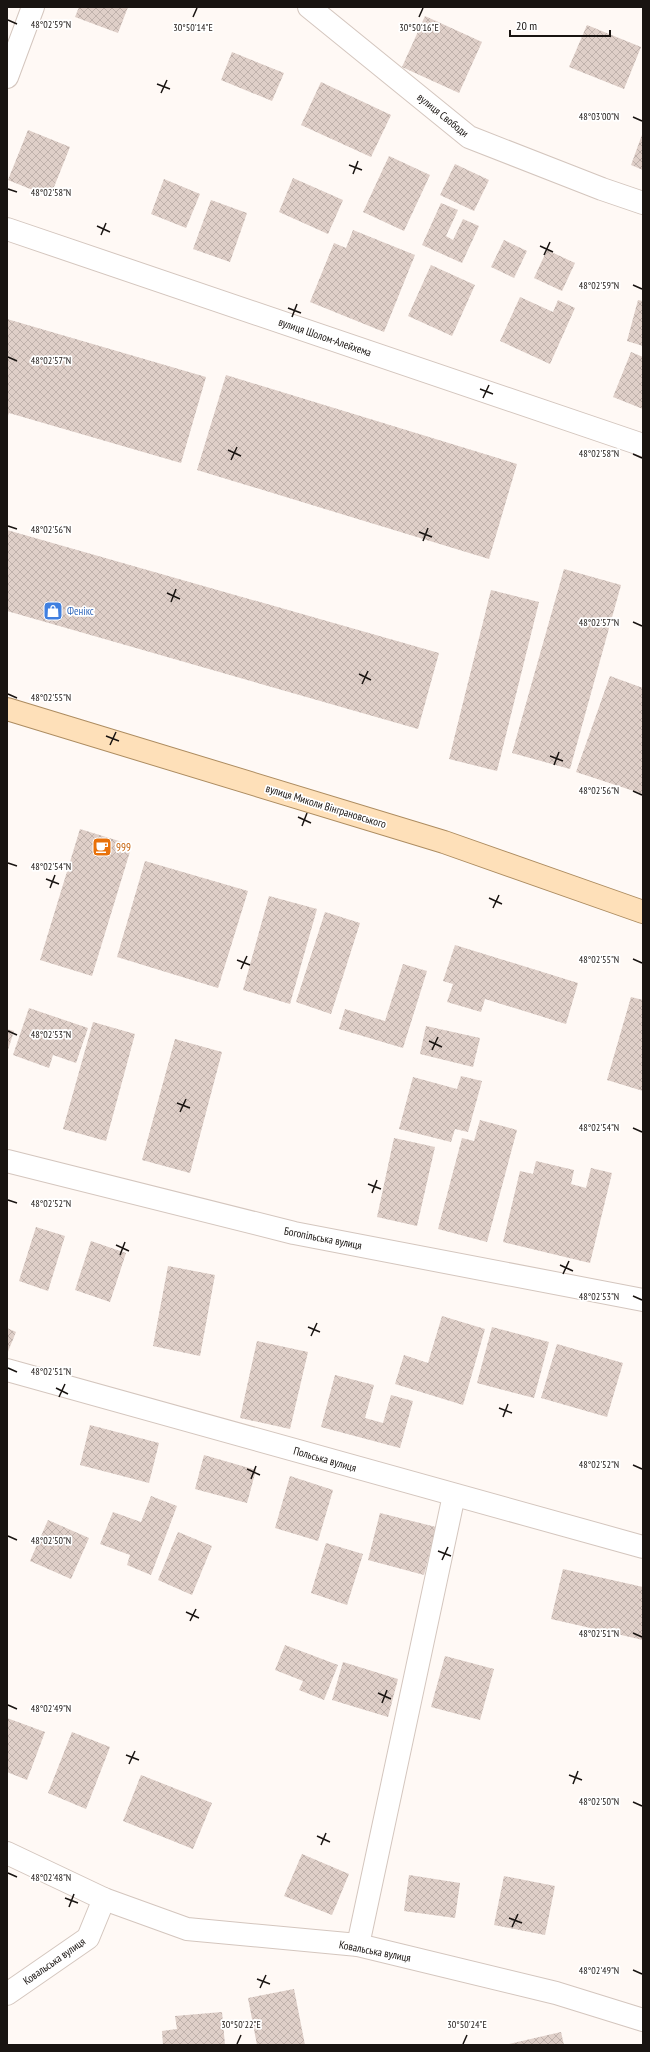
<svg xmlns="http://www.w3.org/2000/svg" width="650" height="2052" font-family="'PT Sans Narrow',sans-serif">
<defs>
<pattern id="building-cross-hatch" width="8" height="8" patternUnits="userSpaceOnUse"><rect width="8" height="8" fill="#dfcfc8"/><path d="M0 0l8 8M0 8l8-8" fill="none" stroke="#bfb1ab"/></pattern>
</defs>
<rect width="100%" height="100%" fill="#fff9f5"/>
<g fill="url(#building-cross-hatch)">
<polygon points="79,7 128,7 118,33 75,17"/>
<polygon points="425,16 482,42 459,93 402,67"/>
<polygon points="587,25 641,47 624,89 569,67"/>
<polygon points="232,52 284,73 272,101 221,80"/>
<polygon points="321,82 391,115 371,157 301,125"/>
<polygon points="28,130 70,147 50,197 8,180"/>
<polygon points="643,132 643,170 631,165"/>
<polygon points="389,156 430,175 404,231 363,212"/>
<polygon points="455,164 489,180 474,211 440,195"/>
<polygon points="293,178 343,200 328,234 279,212"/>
<polygon points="164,179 200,194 186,228 151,214"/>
<polygon points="211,200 247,213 230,262 193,249"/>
<polygon points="441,203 458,210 446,236 453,240 463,219 479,226 462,263 422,245"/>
<polygon points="353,230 415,255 384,332 310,302 334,243 346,248"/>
<polygon points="504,240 527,251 514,278 491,267"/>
<polygon points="547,250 575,263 562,291 534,278"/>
<polygon points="431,265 475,285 452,336 408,316"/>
<polygon points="520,297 553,312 558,300 575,308 550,364 500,341"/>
<polygon points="638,300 643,301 643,346 627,341"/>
<polygon points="7,319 206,377 181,463 9,413 7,418"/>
<polygon points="631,352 643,357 643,409 613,397"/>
<polygon points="226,375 517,464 489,559 197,470"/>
<polygon points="7,530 439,653 418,729 7,611"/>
<polygon points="564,569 621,585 570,769 512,753"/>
<polygon points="491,590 539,602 497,771 449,759"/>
<polygon points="610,676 643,688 643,794 576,772"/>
<polygon points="80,829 132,845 92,976 40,960"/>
<polygon points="145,861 248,891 218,988 117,957"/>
<polygon points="269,896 317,909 290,1004 243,990"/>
<polygon points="325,912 360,923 331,1014 296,1002"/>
<polygon points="455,945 578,983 566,1024 485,999 481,1012 447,1002 453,984 443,981"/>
<polygon points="403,964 427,971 403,1048 339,1029 345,1009 385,1021"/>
<polygon points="631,997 643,1000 643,1091 607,1080"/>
<polygon points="29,1008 88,1028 76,1063 53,1055 49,1068 13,1055"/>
<polygon points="93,1022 135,1034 106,1141 63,1129"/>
<polygon points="426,1026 480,1038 473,1067 420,1054"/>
<polygon points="7,1029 14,1031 7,1053"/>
<polygon points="175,1039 222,1052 190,1173 142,1160"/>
<polygon points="461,1076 482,1081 468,1132 455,1129 451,1142 399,1129 413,1077 457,1089"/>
<polygon points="480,1120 517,1130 487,1242 438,1229 462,1138 474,1141"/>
<polygon points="394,1138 435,1147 417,1226 377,1217"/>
<polygon points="536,1161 574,1170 571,1184 586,1188 591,1168 612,1173 590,1263 503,1242 520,1171 533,1174"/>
<polygon points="36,1227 65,1236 48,1291 19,1281"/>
<polygon points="91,1241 126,1253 110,1302 75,1290"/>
<polygon points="168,1266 215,1275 200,1356 153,1346"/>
<polygon points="442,1316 485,1329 463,1405 395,1384 404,1355 428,1363"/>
<polygon points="492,1327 549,1342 534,1398 477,1383"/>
<polygon points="7,1328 16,1332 7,1354"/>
<polygon points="257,1341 308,1352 290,1429 240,1418"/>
<polygon points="557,1344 623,1363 607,1417 541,1398"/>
<polygon points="335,1375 374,1385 365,1418 383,1423 391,1395 413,1401 400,1448 321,1427"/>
<polygon points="90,1425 159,1443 149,1483 80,1465"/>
<polygon points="204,1455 256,1470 247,1503 195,1489"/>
<polygon points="290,1476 333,1490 318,1541 275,1528"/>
<polygon points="151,1496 177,1506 151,1575 127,1565 130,1555 100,1544 113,1512 141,1522"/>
<polygon points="380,1513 436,1527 424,1575 368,1560"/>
<polygon points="48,1520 89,1538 71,1579 30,1561"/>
<polygon points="178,1532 212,1546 192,1595 158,1580"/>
<polygon points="326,1543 363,1554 347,1605 311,1593"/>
<polygon points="563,1569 643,1587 643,1640 551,1619"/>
<polygon points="285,1645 338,1665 324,1700 299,1690 303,1681 275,1670"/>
<polygon points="445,1656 494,1669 480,1720 431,1707"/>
<polygon points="343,1662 398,1679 388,1717 332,1700"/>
<polygon points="7,1718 45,1732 27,1780 7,1772"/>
<polygon points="72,1732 110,1747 86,1809 48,1793"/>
<polygon points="141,1775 212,1803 193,1849 123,1821"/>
<polygon points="302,1854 349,1874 332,1915 284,1896"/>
<polygon points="409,1875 460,1883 455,1918 404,1911"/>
<polygon points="504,1876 555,1886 545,1935 494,1925"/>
<polygon points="294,1989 305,2045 257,2045 248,1998"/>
<polygon points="222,2012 225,2045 163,2045 162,2031 177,2029 175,2016"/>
<polygon points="561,2032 564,2045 509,2045 509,2044"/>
</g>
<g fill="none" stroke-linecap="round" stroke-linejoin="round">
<defs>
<g id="minor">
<polyline points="309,7 469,137 602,189 643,203"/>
<polyline points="7,77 33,7"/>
<polyline points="7,229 643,445"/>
<polyline points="7,1161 294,1233 643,1300"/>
<polyline points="7,1370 643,1547"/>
<polyline points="7,1853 104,1899 187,1929 358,1945 556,1993 643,2020"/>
<polyline points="358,1945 454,1495"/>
<polyline points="7,1994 88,1938 104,1899"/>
</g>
<polyline id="primary" points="7,709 444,842 643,912"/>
</defs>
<use href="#minor" stroke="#d4c6be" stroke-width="24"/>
<use href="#primary" stroke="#ad8c60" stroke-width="24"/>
<use href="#minor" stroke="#fff" stroke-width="22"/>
<use href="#primary" stroke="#fee0b9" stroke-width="22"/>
</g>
<path fill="none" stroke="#191411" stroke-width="1.5" d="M193,17l4,-9M419,17l4,-9M8,20l9,4M157,84l13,5M161,93l6,-13M633,117l9,4M349,165l13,5M353,174l5,-13M8,189l9,3M97,226l13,6M101,235l5,-12M540,246l13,6M544,255l6,-13M633,285l9,4M288,308l13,5M292,317l5,-13M8,357l9,4M480,389l13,5M483,398l6,-13M228,450l13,6M633,454l9,4M231,460l6,-13M8,526l9,3M419,532l13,5M423,541l5,-13M167,593l13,6M171,602l5,-13M633,622l9,4M359,674l12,6M362,684l6,-13M8,694l9,4M106,736l13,5M110,745l6,-13M550,756l13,5M554,765l5,-13M633,791l9,4M298,817l13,6M302,826l5,-13M8,863l9,3M46,879l13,5M50,888l5,-13M489,898l13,6M493,908l6,-13M633,959l9,4M237,960l13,5M241,969l6,-13M8,1031l9,4M429,1041l13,6M432,1050l6,-13M177,1103l13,5M180,1112l6,-13M633,1128l9,4M368,1184l13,5M372,1193l5,-13M8,1200l9,3M116,1245l13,6M120,1255l5,-13M560,1265l13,6M563,1274l6,-13M633,1296l9,4M308,1327l12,5M311,1336l6,-13M8,1368l9,4M56,1388l12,6M59,1397l6,-13M499,1408l13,5M503,1417l5,-13M633,1465l9,4M247,1469l13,6M251,1479l5,-13M8,1536l9,4M438,1551l13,5M442,1560l6,-13M186,1612l13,6M190,1621l6,-12M633,1633l9,4M378,1693l13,6M382,1703l5,-13M8,1705l9,4M126,1755l13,5M129,1764l6,-13M569,1775l13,5M573,1784l5,-13M633,1802l9,4M317,1836l13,6M321,1845l5,-12M8,1873l9,4M65,1898l13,5M69,1907l5,-13M509,1918l13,5M512,1927l6,-13M633,1970l9,4M257,1979l13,5M260,1988l6,-13M237,2044l4,-9M463,2044l4,-9"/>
<defs>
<symbol id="shop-square" viewBox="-11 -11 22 22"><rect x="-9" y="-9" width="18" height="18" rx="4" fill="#3f7fe0" stroke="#fff"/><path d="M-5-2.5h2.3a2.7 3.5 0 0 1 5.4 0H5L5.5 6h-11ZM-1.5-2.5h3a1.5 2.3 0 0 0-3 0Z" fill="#fff"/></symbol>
<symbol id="cafe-square" viewBox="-11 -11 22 22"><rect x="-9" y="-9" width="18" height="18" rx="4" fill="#e8710a" stroke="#fff"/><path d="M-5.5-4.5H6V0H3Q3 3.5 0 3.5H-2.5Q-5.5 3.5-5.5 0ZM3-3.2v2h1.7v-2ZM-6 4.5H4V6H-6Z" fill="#fff"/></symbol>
</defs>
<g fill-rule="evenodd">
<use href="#shop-square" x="42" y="600" width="22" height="22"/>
<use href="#cafe-square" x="91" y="836" width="22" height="22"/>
</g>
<g text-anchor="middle" stroke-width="3.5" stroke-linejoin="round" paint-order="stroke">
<g font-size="11" fill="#191411" stroke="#fff">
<text transform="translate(443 115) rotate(39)" y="4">вулиця Свободи</text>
<text transform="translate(325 337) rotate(19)" y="4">вулиця Шолом-Алейхема</text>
<text transform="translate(326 806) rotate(17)" y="4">вулиця Миколи Вінграновського</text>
<text transform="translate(323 1238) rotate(11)" y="4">Богопільська вулиця</text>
<text transform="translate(325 1459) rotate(16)" y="4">Польська вулиця</text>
<text transform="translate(375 1951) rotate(11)" y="4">Ковальська вулиця</text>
<text transform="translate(54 1961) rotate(-35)" y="4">Ковальська вулиця</text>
</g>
<g font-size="11" fill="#366cbe" stroke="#fff" text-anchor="start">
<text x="67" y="615">Фенікс</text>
</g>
<g font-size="11" fill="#c56008" stroke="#fff" text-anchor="start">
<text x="116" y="851">999</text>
</g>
</g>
<g font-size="10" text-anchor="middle" fill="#191411" stroke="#fff" stroke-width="3.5" stroke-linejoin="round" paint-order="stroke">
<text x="51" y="28">48°02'59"N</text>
<text x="193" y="31">30°50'14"E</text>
<text x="419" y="31">30°50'16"E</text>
<text x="599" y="120">48°03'00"N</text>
<text x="51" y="196">48°02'58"N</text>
<text x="599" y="289">48°02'59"N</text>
<text x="51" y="364">48°02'57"N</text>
<text x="599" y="457">48°02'58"N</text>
<text x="51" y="533">48°02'56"N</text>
<text x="599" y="626">48°02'57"N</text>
<text x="51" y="701">48°02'55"N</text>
<text x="599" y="794">48°02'56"N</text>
<text x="51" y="870">48°02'54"N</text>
<text x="599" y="963">48°02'55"N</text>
<text x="51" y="1038">48°02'53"N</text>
<text x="599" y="1131">48°02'54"N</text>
<text x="51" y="1207">48°02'52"N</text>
<text x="599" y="1300">48°02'53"N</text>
<text x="51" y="1375">48°02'51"N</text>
<text x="599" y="1468">48°02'52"N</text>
<text x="51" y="1544">48°02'50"N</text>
<text x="599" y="1637">48°02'51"N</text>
<text x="51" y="1712">48°02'49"N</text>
<text x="599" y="1805">48°02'50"N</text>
<text x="51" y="1881">48°02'48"N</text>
<text x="599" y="1974">48°02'49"N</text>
<text x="241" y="2028">30°50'22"E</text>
<text x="467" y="2028">30°50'24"E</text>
</g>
<rect width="650" height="2052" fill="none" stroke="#191411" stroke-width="16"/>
<path d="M510 30v6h100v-6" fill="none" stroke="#191411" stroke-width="2"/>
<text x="516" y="30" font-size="12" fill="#191411" stroke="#ffffff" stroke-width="3" paint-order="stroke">20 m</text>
</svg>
